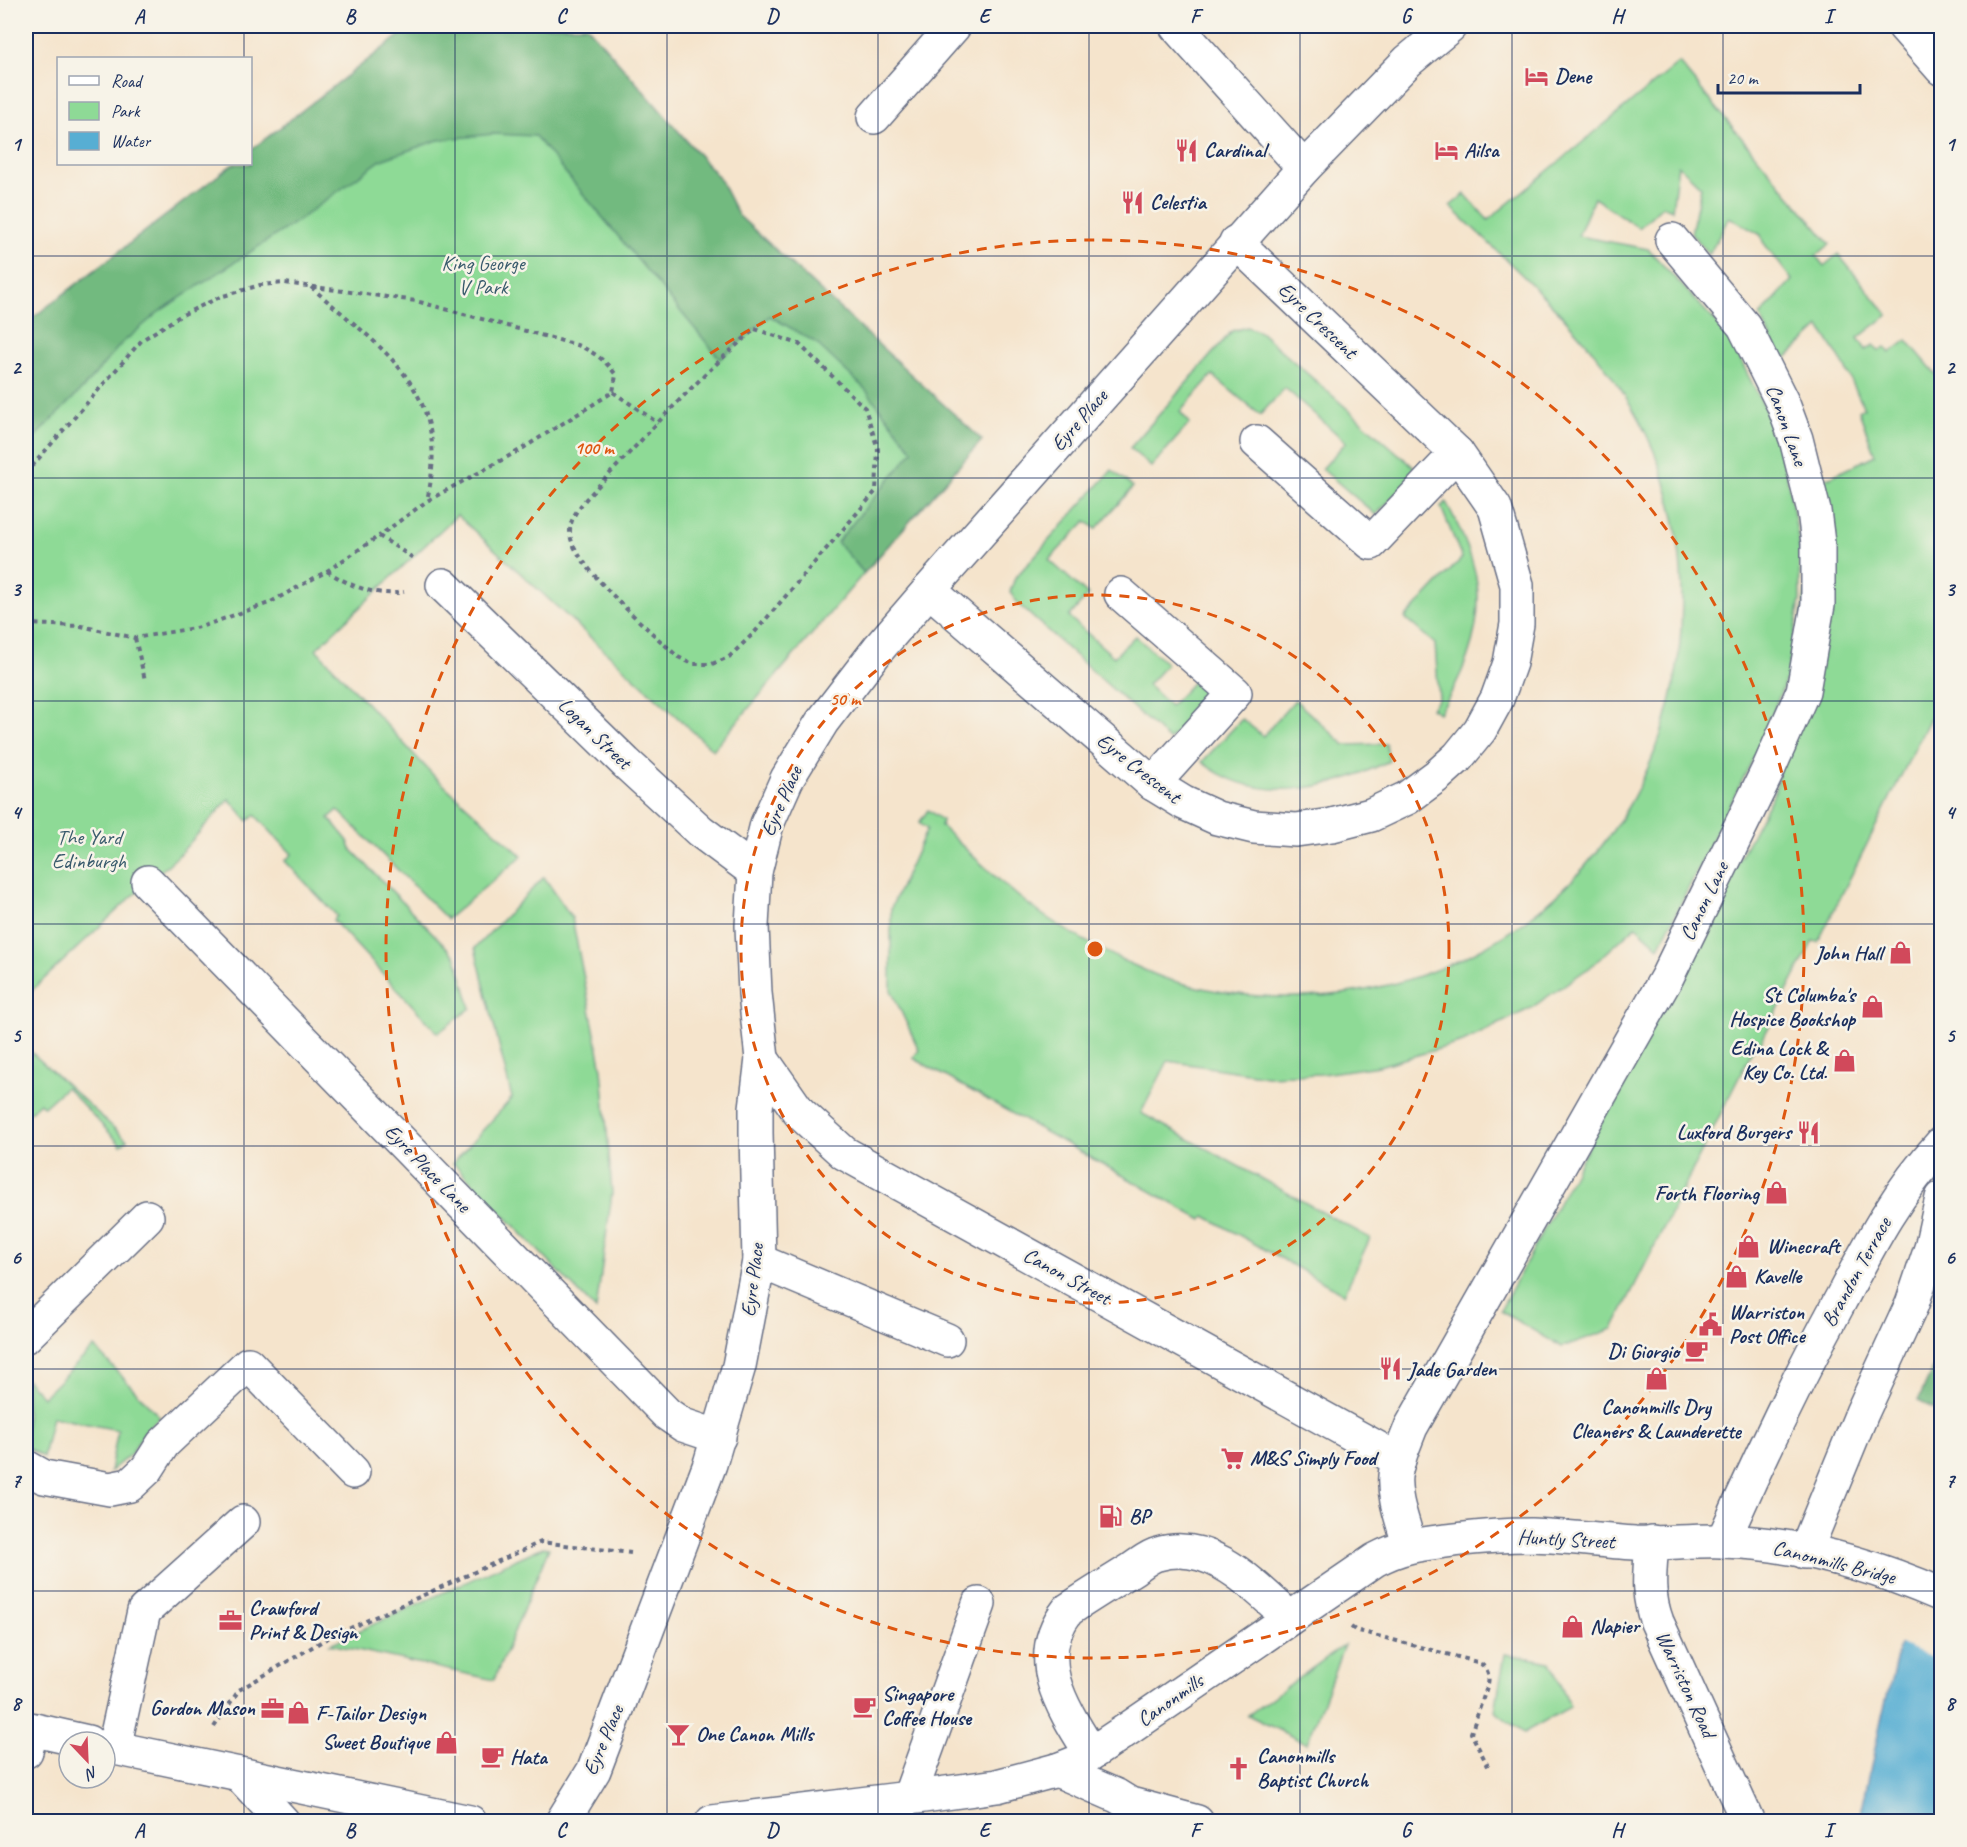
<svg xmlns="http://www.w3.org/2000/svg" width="1967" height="1847" font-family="Caveat,sans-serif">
<rect width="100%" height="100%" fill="#f7f3e8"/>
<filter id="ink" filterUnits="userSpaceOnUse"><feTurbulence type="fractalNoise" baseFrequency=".0167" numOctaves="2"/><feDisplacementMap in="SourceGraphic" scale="12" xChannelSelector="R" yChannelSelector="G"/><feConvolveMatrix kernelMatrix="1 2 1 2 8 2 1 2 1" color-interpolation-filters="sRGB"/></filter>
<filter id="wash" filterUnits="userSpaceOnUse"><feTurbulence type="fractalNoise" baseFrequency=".008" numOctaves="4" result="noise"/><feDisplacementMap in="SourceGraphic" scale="24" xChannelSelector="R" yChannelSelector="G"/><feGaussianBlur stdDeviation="1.35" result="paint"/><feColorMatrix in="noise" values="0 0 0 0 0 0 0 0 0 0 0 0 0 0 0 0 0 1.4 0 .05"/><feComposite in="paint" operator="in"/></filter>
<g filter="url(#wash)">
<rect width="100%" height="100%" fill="#f5e4cc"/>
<g fill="#8eda96" stroke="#54847a" stroke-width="1.5">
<polygon points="412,26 587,26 719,178 738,215 982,440 864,573 713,750 457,515 316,649 435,777 522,856 447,919 338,810 329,818 348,841 351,849 456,957 471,1008 438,1033 333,920 337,916 285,861 292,854 255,815 248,821 229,799 178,856 126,902 26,996 26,323 233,164 250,164 251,150"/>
<path d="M1679,63l151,181 -14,12 8,10 14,-12 50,61 -30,23 8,12 8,-5 5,6 6,-4 5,6 17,-13 34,40v316l-123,246 -5,-1 -54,105 -4,-1 -142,284 -51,18 -62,-36 94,-175 182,-347 46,-308 53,-26 -16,-44 5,-3 -20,-43 -24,-38 -38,35 -22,-46 32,-36 -29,-38 -2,-7 -32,-18 -20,38 -18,-22 10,-46 -23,-22 -6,45 -10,-4 -23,22 -45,-30 -16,38 70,13 80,86 39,78 20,63 12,66 1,58 -13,77 -29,72 -99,198 -23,-21 -43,39 -62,43 -68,34 -84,24 -57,8 -55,2 -99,-15 -27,52 229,125 -26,56 -139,-78 -3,4 -289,-162 6,-8 -28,-60v-82l36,-79 -8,-6 9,-13 14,10 -1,6c26,24 51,49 78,71 33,27 71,48 110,66 13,6 27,13 41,17 239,69 479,-77 509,-327 7,-63 2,-126 -19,-186 -38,-108 -130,-183 -210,-261l15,-12 23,26z"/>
<polygon points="1247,327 1260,332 1418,471 1376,515 1322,469 1346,442 1285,388 1260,415 1212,375 1180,412 1190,423 1151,467 1130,448 1232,331"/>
<polygon points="1112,470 1133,487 1096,529 1086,521 1049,560 1088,595 1069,617 1114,657 1135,636 1167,664 1148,685 1170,706 1195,680 1207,690 1204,703 1169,740 1017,603 1010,592 1015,578"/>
<path d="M1446,502c15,28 32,63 32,95 1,41 -17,83 -39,116l-8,-5 8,-9 -4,-55 -30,-26 57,-60 -21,-51z"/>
<path d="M1295,700l50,45 41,-1 3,17c-58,29 -133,45 -187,1l40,-43 21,17z"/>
<polygon points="544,877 572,918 602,1069 612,1193 596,1310 453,1163 512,1098 475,948"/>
<polygon points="26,1046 29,1050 127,1140 121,1145 66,1087 44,1107 40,1103 26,1116"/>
<polygon points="94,1347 160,1417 145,1431 131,1454 110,1471 118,1430 52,1417 43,1457 26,1447 26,1379 43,1397"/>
<polygon points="543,1547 549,1548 494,1680 330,1644"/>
<polygon points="1344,1645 1307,1744 1248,1715"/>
<polygon points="1505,1654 1550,1662 1570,1707 1523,1733 1495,1711"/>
</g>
<g fill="#72ba7f" stroke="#46746e" stroke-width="1.5">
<polygon points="412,26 587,26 719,178 738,215 982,440 864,573 837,542 913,451 866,390 815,342 770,316 720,359 535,136 493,134 438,140 381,160 296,222 160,311 121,344 84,387 26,446 26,323 233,164 250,164 251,150"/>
<polygon points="1941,1351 1941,1412 1918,1401"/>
</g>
<polygon fill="#57aed3" stroke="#396e98" stroke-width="1.5" points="1941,1574 1941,1821 1859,1822 1883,1712 1900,1645"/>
<polygon fill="#f5e4cc" points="1942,1571 1941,1661 1898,1643"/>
</g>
<g filter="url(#ink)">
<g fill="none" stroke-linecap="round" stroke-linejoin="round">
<defs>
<g id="minor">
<polyline points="1176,26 1304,168"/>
<polyline points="1904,26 1942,69"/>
<polyline points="874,117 954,26"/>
<polyline points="1257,442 1371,543 1457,453"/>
<polyline points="443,585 626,763 700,831 755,872"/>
<polyline points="929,590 1153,784 1184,803 1217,818 1254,827 1296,830 1332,825 1371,815 1407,798 1438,775 1458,757 1480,730 1497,699 1510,663 1517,624 1517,585 1495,508 1457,453 1236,242"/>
<polyline points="1121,594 1235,693 1153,784"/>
<polyline points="148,882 667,1414 683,1425 719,1437"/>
<polyline points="762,1059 799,1112 844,1153 1399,1460"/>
<polyline points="759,1261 947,1340"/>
<polyline points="26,1336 147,1217"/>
<polyline points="26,1467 44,1477 110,1489 130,1485 147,1469 163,1444 248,1364 353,1472"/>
<path d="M1723,1541c36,-82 75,-163 118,-242 30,-57 56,-107 101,-156"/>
<path d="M1652,1542c-2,31 -6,50 5,80l91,200"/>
<path d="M1409,1545c-5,-21 -16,-46 -14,-69 2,-17 10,-33 16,-49l256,-450 102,-209 34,-77 15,-86v-62l-4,-32 -18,-72 -13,-35 -39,-78 -72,-86"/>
<polyline points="1805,1552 1862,1413 1912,1304 1931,1248 1942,1198"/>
<polyline points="114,1748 144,1611 243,1522"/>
<polyline points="26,1751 32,1730"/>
<path d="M1091,1753c-29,-46 -61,-94 -23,-143 21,-14 42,-27 63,-40 8,-5 18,-14 27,-16 53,-16 96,32 131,63"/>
<polyline points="1057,1770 1117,1796 1130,1804 1197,1822"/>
<polyline points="239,1774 283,1822"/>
<polyline points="909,1798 979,1604"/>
</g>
<g id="major">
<polyline points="26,1728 88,1742"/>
<polyline points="105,1746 470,1822"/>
<polyline points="562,1822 594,1770 710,1464 739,1366 759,1261 756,1133 756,1108 762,1059 755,993 752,926 755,872 767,824 787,779 822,722 879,648 929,590 1304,168 1408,61 1450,26"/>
<path d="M712,1822l197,-24 88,-12 60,-16 23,-9 48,-32 247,-169c28,-15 47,-16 79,-20 25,-3 51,-5 77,-5 34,1 69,6 104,8 29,1 58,-3 87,-2 75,2 151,24 220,54"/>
</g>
</defs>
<use href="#minor" stroke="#676e84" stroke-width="36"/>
<use href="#major" stroke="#676e84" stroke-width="36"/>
<g stroke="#676e84" stroke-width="4" stroke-dasharray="4.5 4.5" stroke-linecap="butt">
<path d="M311,287c72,63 142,104 116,213"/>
<path d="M755,329l44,15 66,64 13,41 -2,42 -122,142 -25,24 -17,7h-19l-15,-7c-23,-22 -109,-95 -108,-125 0,-14 8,-23 16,-33 55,-58 108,-118 169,-170z"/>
<polyline points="613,392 658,423"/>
<path d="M26,473l116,-133 38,-24 40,-19 40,-12 25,-2 131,18 161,44c17,7 28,15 39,30l-3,17 -93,58 -93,51 -48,35"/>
<path d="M327,571c23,15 49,26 77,21"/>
<polyline points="26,624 81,626 135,638 200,627 269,603 327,571 379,536 413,558"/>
<polyline points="135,638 145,680"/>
<path d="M1351,1627l4,3 122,32c10,4 13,12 11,22l-17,49 19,37"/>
<polyline points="214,1727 239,1690 326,1639 541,1542 631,1553"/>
</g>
<use href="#minor" stroke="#fff" stroke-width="33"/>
<use href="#major" stroke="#fff" stroke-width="33"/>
</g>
</g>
<path fill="none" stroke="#1b2f5e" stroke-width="1.5" stroke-opacity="0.55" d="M244,26v32M455,26v1796M667,26v1796M878,26v1796M1089,26v1796M1300,26v1796M1512,26v1796M1723,26v1796M244,164v1658M26,256h1916M26,478h1916M26,701h1916M26,924h1916M26,1146h1916M26,1369h1916M26,1591h1916"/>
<g fill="none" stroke="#de5710" stroke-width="3" stroke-dasharray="10 8">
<circle cx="1095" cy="949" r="354"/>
<circle cx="1095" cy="949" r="709"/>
</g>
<defs>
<symbol id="hotel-bare" viewBox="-9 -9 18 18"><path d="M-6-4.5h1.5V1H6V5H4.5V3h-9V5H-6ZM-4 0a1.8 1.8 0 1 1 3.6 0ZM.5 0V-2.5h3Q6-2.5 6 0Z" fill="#d1495b" stroke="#f7f3e8" stroke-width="2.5" paint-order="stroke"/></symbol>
<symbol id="restaurant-bare" viewBox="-9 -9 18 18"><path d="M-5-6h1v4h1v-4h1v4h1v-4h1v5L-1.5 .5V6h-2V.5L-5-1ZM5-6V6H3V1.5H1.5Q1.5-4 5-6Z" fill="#d1495b" stroke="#f7f3e8" stroke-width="2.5" paint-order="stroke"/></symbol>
<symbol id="shop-bare" viewBox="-9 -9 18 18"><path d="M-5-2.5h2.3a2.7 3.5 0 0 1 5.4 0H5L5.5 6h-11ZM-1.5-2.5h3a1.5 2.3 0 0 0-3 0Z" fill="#d1495b" stroke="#f7f3e8" stroke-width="2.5" paint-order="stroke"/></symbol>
<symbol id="civic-bare" viewBox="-9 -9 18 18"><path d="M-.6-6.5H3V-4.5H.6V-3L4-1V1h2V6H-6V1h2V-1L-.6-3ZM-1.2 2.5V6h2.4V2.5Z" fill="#d1495b" stroke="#f7f3e8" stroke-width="2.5" paint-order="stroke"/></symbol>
<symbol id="cafe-bare" viewBox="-9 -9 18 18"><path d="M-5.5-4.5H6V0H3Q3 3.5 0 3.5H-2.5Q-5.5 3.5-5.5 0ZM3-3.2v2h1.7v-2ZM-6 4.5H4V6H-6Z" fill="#d1495b" stroke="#f7f3e8" stroke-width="2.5" paint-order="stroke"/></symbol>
<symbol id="supermarket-bare" viewBox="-9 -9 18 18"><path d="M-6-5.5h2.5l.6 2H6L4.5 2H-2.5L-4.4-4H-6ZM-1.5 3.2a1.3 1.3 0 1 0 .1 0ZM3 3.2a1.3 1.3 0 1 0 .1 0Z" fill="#d1495b" stroke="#f7f3e8" stroke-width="2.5" paint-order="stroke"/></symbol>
<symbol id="fuel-bare" viewBox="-9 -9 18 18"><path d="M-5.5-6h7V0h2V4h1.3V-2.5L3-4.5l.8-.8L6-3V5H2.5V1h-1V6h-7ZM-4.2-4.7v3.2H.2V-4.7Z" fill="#d1495b" stroke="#f7f3e8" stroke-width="2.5" paint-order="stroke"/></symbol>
<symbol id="office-bare" viewBox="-9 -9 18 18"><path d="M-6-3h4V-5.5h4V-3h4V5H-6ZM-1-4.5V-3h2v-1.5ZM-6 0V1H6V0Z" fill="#d1495b" stroke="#f7f3e8" stroke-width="2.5" paint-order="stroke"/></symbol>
<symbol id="bar-bare" viewBox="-9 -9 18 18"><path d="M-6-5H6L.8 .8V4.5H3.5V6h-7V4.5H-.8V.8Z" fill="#d1495b" stroke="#f7f3e8" stroke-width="2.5" paint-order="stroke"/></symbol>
<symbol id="church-bare" viewBox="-9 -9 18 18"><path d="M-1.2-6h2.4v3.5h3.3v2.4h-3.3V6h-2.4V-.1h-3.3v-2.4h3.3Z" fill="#d1495b" stroke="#f7f3e8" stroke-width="2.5" paint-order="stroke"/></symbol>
</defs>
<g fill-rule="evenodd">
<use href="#hotel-bare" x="1520" y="60" width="33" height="33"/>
<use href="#restaurant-bare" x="1170" y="134" width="33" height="33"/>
<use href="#hotel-bare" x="1430" y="134" width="33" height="33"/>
<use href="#restaurant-bare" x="1116" y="186" width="33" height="33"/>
<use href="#shop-bare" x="1884" y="936" width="33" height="33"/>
<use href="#shop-bare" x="1856" y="990" width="33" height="33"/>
<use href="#shop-bare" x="1828" y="1044" width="33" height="33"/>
<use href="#restaurant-bare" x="1792" y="1116" width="33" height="33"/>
<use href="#shop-bare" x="1760" y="1176" width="33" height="33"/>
<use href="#shop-bare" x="1732" y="1230" width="33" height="33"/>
<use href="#shop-bare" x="1720" y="1260" width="33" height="33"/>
<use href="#civic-bare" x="1694" y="1308" width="33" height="33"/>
<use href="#cafe-bare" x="1680" y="1334" width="33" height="33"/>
<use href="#restaurant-bare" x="1374" y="1352" width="33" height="33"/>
<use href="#shop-bare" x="1640" y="1362" width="33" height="33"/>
<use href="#supermarket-bare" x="1216" y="1442" width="33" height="33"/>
<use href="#fuel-bare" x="1094" y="1500" width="33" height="33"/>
<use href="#office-bare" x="214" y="1604" width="33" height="33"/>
<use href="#shop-bare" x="1556" y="1610" width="33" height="33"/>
<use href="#cafe-bare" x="848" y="1690" width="33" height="33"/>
<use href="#office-bare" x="256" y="1692" width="33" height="33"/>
<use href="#shop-bare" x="282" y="1696" width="33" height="33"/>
<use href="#bar-bare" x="662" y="1718" width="33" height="33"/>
<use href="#shop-bare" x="430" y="1726" width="33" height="33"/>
<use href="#cafe-bare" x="476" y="1740" width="33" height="33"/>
<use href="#church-bare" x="1222" y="1752" width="33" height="33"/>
</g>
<g text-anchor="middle" stroke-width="5" stroke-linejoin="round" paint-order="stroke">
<g font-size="21" font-weight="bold" fill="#1b2f5e" stroke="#f7f3e8" text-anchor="start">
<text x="1555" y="83">Dene</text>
<text x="1204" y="157">Cardinal</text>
<text x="1464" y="157">Ailsa</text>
<text x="1150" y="209">Celestia</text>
<text x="1882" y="960" text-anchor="end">John Hall</text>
<text x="1855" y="1002" text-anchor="end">St Columba's<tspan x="1855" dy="24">Hospice Bookshop</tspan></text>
<text x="1827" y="1055" text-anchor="end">Edina Lock &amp;<tspan x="1827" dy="24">Key Co. Ltd.</tspan></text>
<text x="1791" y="1139" text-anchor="end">Luxford Burgers</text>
<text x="1759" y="1200" text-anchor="end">Forth Flooring</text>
<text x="1767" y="1253">Winecraft</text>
<text x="1754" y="1283">Kavelle</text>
<text x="1729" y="1319">Warriston<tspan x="1729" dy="24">Post Office</tspan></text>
<text x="1679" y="1358" text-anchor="end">Di Giorgio</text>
<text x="1408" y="1376">Jade Garden</text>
<text x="1656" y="1414" text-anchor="middle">Canonmills Dry<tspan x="1656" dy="24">Cleaners &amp; Launderette</tspan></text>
<text x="1250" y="1465">M&amp;S Simply Food</text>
<text x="1129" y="1523">BP</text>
<text x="249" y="1615">Crawford<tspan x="249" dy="24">Print &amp; Design</tspan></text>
<text x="1590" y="1633">Napier</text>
<text x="882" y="1701">Singapore<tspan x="882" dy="24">Coffee House</tspan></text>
<text x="255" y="1715" text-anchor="end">Gordon Mason</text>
<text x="316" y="1720">F-Tailor Design</text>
<text x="696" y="1741">One Canon Mills</text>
<text x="429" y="1749" text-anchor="end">Sweet Boutique</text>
<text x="1257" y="1763">Canonmills<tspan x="1257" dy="24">Baptist Church</tspan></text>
<text x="510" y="1764">Hata</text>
</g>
<g font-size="21" fill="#385a6c" stroke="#f7f3e8">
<text x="483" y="270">King George<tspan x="483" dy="24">V Park</tspan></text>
<text x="89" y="844">The Yard<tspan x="89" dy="24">Edinburgh</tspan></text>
</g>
<g font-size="21" fill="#1b2f5e" stroke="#f7f3e8">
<text transform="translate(1318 320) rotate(44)" y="7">Eyre Crescent</text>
<text transform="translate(1079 420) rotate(-49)" y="7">Eyre Place</text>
<text transform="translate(1787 425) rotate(70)" y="7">Canon Lane</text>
<text transform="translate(595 733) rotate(44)" y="7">Logan Street</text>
<text transform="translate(1139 768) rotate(38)" y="7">Eyre Crescent</text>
<text transform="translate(781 801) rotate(-66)" y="7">Eyre Place</text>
<text transform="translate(1704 901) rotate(-64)" y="7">Canon Lane</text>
<text transform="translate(428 1168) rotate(46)" y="7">Eyre Place Lane</text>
<text transform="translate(1856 1272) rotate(-61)" y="7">Brandon Terrace</text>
<text transform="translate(1067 1276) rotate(29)" y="7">Canon Street</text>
<text transform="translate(752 1280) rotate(-83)" y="7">Eyre Place</text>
<text transform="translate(1566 1539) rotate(3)" y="7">Huntly Street</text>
<text transform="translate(1834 1562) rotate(14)" y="7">Canonmills Bridge</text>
<text transform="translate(1686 1684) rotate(65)" y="7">Warriston Road</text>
<text transform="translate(1170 1700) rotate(-35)" y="7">Canonmills</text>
<text transform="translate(603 1740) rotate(-67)" y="7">Eyre Place</text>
</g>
</g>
<circle cx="1095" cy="949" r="9" fill="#de5710" stroke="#f7f3e8" stroke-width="3"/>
<g font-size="18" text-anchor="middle" font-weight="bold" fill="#de5710" stroke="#f7f3e8" stroke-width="5" stroke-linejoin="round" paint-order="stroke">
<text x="594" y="454">100 m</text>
<text x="845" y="705">50 m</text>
</g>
<rect width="1967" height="1847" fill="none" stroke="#f7f3e8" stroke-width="66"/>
<rect x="57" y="57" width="195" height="108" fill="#f7f3e8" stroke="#9fa5b1" stroke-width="1.5"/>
<rect x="69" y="76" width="30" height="9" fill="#ffffff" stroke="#9fa5b1" stroke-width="1.5"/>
<text x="111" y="87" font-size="18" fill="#1b2f5e">Road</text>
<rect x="69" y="102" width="30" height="18" fill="#8eda96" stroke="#9fa5b1" stroke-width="1.5"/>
<text x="111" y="117" font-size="18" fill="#1b2f5e">Park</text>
<rect x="69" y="132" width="30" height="18" fill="#57aed3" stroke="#9fa5b1" stroke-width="1.5"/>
<text x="111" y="147" font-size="18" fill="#1b2f5e">Water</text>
<g transform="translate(87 1760) rotate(157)"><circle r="28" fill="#f7f3e8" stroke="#9fa5b1" stroke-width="1.5"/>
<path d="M0-4.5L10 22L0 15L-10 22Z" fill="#d1495b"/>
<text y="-9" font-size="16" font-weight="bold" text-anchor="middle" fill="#1b2f5e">N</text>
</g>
<path d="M1718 84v9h142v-9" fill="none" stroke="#1b2f5e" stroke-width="3"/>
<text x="1727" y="84" font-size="18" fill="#1b2f5e" stroke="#f7f3e8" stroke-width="4.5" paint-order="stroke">20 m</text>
<rect x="33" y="33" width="1901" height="1781" fill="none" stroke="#1b2f5e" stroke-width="2"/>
<g font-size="20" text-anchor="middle" font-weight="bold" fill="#1b2f5e">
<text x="139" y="23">A</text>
<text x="350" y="23">B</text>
<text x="561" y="23">C</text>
<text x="772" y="23">D</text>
<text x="984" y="23">E</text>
<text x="1195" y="23">F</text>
<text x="1406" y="23">G</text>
<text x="1617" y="23">H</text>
<text x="1828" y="23">I</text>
<text x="16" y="151">1</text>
<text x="1950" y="151">1</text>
<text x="16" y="374">2</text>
<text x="1950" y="374">2</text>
<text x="16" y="596">3</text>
<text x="1950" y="596">3</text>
<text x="16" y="819">4</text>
<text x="1950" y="819">4</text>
<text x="16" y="1042">5</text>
<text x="1950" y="1042">5</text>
<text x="16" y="1264">6</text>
<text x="1950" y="1264">6</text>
<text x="16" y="1487">7</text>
<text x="1950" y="1487">7</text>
<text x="16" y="1710">8</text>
<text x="1950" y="1710">8</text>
<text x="139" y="1837">A</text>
<text x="350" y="1837">B</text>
<text x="561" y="1837">C</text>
<text x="772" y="1837">D</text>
<text x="984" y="1837">E</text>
<text x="1195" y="1837">F</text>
<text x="1406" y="1837">G</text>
<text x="1617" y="1837">H</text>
<text x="1828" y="1837">I</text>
</g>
</svg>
